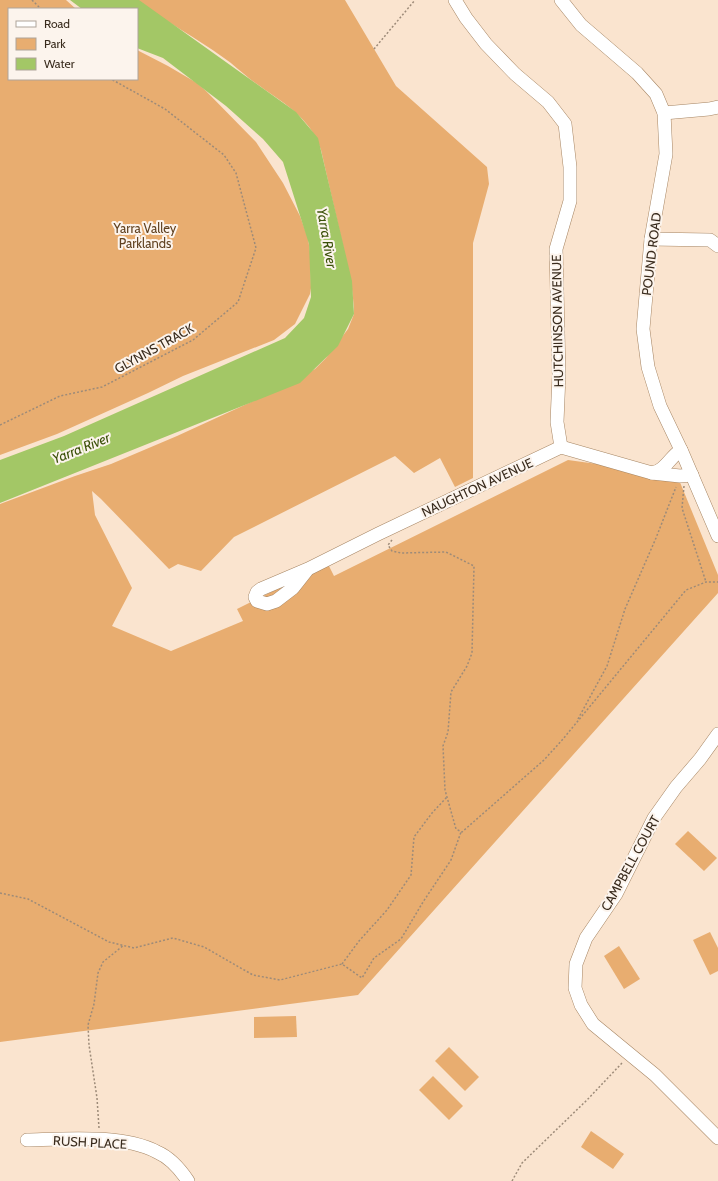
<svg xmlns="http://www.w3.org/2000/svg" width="718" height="1181" font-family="Cabin,sans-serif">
<rect width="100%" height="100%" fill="#fae4cf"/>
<g fill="#e8ad70">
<polygon points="0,0 66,0 76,9 9,9 9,79 137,79 137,50 168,66 197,83 206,91 256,142 283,183 300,216 308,238 310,252 311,288 310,294 295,324 274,340 183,376 148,393 57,434 0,455"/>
<path d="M134,0h211l51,86 91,81 2,17 -16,59v235l-18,9 -15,-29 -26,15 -19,-17 -161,81 -33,34 -23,-7 -9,5 -68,-70 -9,-8 3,24 37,73 -20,38 59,25 72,-30 -6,-12 91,-45 6,12 234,-116 109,15 41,100v18l-360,402 -358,47v-538l75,-28 36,-12 66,-28 107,-49 31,-18 11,-11 22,-29 6,-15v-7l-3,-26 -30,-131c-11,-35 -43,-50 -71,-71 -9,-7 -17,-15 -26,-21 -29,-21 -60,-38 -90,-58z"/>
<polygon points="688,831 717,858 704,871 675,844"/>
<polygon points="710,932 718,948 718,971 710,975 693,940"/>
<polygon points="619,946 640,979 624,989 604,956"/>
<polygon points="296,1016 297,1037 254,1038 254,1017"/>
<polygon points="449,1047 479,1077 465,1091 435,1061"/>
<polygon points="433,1076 463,1106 449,1120 419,1090"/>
<polygon points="591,1131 624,1154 613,1169 581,1147"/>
</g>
<polygon fill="#a3c766" points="70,0 139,0 296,112 318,138 352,281 354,314 338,346 300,383 0,503 0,460 64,436 285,338 304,318 311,297 309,244 283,162 263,139 226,106 163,58 137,48 137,9 82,9"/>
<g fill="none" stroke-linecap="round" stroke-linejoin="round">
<defs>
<g id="minor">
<polyline points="455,0 466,18 486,44 515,74 548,102 565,124 570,167 570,201 556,249 559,375 557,422 561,447"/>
<polyline points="561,0 581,25 637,73 656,94 664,113 666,154 651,239 643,329 648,367 660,406 682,452 718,536"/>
<polyline points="664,113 709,109 718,107"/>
<polyline points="651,239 710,240 718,246"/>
<path d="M652,473c13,-2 18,-16 29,-23"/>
<polyline points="308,569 261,589 257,592 255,597 257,601 267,604 276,601 293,588 308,569 378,534 561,447 652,473 680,476 692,475"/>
<polyline points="718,734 700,759 676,787 654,818 616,894 586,938 576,964 575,988 581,1005 593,1024 655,1075 718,1138"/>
<path d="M27,1140c38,-1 96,-6 130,12 14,6 23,17 31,29"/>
</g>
</defs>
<use href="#minor" stroke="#a68563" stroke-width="14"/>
<g stroke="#9d8b79" stroke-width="1.5" stroke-dasharray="2 2" stroke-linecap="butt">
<polyline points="32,0 41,9"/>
<polyline points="374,49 415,0"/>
<polyline points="0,425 60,396 102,387 193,340 238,302 256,248 236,173 224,155 165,109 111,79"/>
<polyline points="684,486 682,508 706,582"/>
<polyline points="392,540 388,545 392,551 401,553 446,552 474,566 472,653 467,666 451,692 448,732 443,746 445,790 456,829 462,832 544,760 563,739 686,590 706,582 718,582"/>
<polyline points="578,719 607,666 625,609 656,538 676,487"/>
<polyline points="0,893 28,899 109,942 134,948 173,938 204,947 253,975 280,980 342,964 362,978 374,958 401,939 423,902 451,860 461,832"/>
<polyline points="342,964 359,941 387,910 411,875 414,837 432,813 447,797"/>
<polyline points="99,1128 97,1098 89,1045 88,1025 94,1004 98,973 103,962 124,945"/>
<polyline points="512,1181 522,1163 587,1100 622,1063"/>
</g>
<use href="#minor" stroke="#fff" stroke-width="13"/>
</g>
<g text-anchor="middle" stroke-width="4" stroke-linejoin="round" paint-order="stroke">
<g font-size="13" fill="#614221" stroke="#fcf4ed">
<text x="145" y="233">Yarra Valley<tspan x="145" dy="15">Parklands</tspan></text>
</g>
<g font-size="13" fill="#392b1d" stroke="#fcf4ed">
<text transform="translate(651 254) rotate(-83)" y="5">POUND ROAD</text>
<text transform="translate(557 321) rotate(-91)" y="5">HUTCHINSON AVENUE</text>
<text transform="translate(154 348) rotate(-29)" y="5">GLYNNS TRACK</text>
<text transform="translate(477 487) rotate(-25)" y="5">NAUGHTON AVENUE</text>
<text transform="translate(630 863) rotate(-61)" y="5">CAMPBELL COURT</text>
<text transform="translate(90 1142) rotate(3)" y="5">RUSH PLACE</text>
</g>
<g font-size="14" font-style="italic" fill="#3b5109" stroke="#fcf4ed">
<text transform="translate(327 238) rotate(80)" y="5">Yarra River</text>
<text transform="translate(81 448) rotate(-22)" y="5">Yarra River</text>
</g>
</g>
<rect x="8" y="8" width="130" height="72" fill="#fcf4ed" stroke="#aea49a"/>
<rect x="16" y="21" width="20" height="6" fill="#ffffff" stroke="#aea49a"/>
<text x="44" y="28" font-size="12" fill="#392b1d">Road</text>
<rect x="16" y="38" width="20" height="12" fill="#e8ad70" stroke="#aea49a"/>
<text x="44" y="48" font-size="12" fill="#392b1d">Park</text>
<rect x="16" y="58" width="20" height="12" fill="#a3c766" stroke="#aea49a"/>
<text x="44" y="68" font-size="12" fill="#392b1d">Water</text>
</svg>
